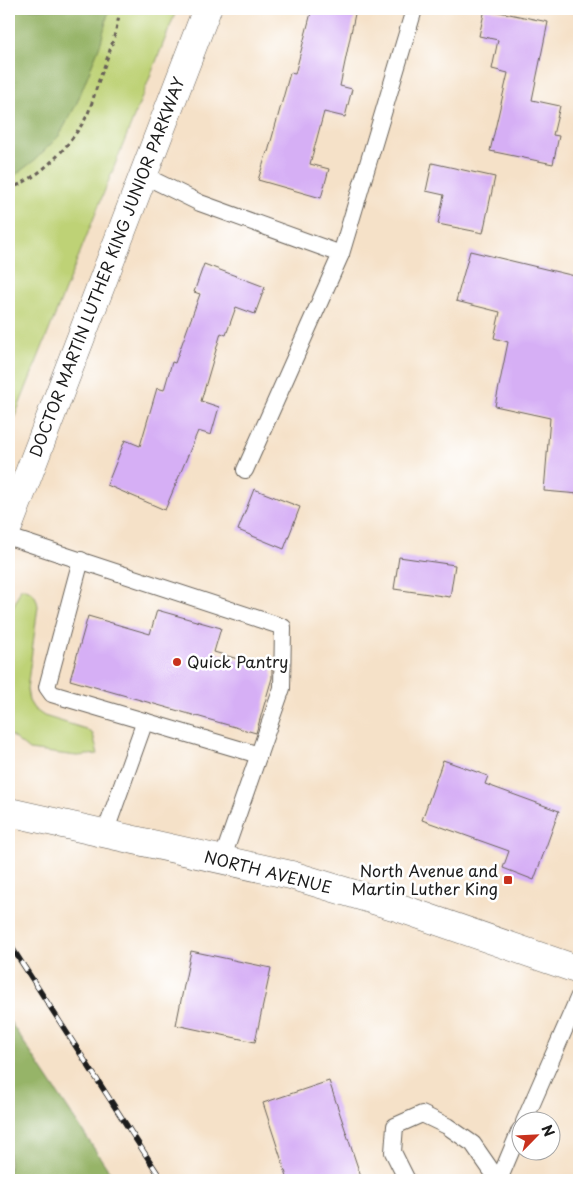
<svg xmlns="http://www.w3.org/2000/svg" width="588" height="1189" font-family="'Playpen Sans',sans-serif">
<rect width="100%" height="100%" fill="#fff"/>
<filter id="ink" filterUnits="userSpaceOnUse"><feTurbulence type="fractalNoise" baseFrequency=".02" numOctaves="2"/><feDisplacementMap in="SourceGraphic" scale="10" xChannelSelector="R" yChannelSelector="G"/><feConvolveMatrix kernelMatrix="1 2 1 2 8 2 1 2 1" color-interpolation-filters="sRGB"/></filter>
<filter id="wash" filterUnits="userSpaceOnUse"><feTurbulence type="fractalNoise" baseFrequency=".0096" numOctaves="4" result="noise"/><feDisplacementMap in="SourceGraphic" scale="20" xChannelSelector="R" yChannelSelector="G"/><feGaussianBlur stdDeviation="1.12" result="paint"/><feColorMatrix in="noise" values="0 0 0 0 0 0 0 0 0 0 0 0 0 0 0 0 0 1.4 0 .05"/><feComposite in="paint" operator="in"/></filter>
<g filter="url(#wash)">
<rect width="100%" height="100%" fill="#f5e1c8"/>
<g fill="#bed276" stroke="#6d7749">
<polygon points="9,9 177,9 9,431"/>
<path d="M21,588c12,2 15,7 17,18l-11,83 2,12 5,8 10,7 42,13 7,5 5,20 -21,2 -48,-6 -20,-16v-117z"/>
</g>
<g fill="#96b467" stroke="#596842">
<polygon points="9,9 109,9 101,42 76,105 59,136 36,159 14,176 9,178"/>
<polygon points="9,1020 115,1180 9,1180"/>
</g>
<g id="blocks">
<g fill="#d6aff5">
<polygon points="312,9 356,9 340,86 352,89 345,117 324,112 310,164 329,169 321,198 258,180 267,152 268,152 290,73 295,74"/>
<polygon points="485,9 548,22 532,100 560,106 553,135 559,136 553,164 490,151 508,73 492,69 498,40 479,36"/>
<polygon points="432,163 495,177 483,233 438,224 444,195 426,191"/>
<polygon points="470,251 579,277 579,494 544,491 550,418 495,406 508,342 494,338 500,312 456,301"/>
<polygon points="204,264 265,287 255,314 236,307 226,335 221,333 201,401 219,407 211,435 198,431 165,510 107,485 125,440 140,446 157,388 164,390 172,362 175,363 200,294 194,292"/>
<polygon points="254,489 300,507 284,549 238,530"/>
<polygon points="399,557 455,565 450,597 394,589"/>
<polygon points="157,610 221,628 214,652 272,669 272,678 256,733 70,680 88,616 150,634"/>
<polygon points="443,760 488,776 485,784 559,811 534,880 503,868 509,851 422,820"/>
<polygon points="191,951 271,968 255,1042 176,1025"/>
<polygon points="329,1081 362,1180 288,1180 263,1103"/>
</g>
</g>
</g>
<g filter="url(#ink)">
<use href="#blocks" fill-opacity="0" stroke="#686158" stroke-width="1"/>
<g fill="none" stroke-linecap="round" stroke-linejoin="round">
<defs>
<g id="lane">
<polyline points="143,175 200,203 341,254 413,13"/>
<polyline points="245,470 341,254"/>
<polyline points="9,537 283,627 282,688 222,860"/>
<polyline points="81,560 47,687 52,694 259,755"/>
<polyline points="105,833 145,721"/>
<polyline points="524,1122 579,996"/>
<polyline points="407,1180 393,1152 395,1126 422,1114 447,1126 473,1144 498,1180"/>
<polyline points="499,1180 520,1130"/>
</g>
<g id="secondary">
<polyline points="9,525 207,9"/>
<polyline points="9,812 291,875 397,907 579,970"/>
</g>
</defs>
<use href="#lane" stroke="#686158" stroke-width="18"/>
<use href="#secondary" stroke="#686158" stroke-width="29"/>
<path stroke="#686158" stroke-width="3" stroke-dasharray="4 4" stroke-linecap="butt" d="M9,189c32,-12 57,-39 75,-68 8,-13 11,-32 17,-46 8,-21 16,-44 19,-66"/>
<use href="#lane" stroke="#fff" stroke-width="16"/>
<use href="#secondary" stroke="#fff" stroke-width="28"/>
<defs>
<polyline id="rail" points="9,943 162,1180"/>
</defs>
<use href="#rail" stroke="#1c1c1c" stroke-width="5.5"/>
<use href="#rail" stroke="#fff" stroke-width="4" stroke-dasharray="11" stroke-linecap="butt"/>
</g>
</g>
<g fill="#c8321e" stroke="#fff" stroke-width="2">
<circle cx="177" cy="662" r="5"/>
<rect x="503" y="875" width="10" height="10" rx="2.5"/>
</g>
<g text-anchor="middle" stroke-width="5" stroke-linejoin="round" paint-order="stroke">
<g font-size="16" fill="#1c1c1c" stroke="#fff">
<text transform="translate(107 267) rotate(-69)" y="6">DOCTOR MARTIN LUTHER KING JUNIOR PARKWAY</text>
<text transform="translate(268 872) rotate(14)" y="6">NORTH AVENUE</text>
</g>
<g font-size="16" fill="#1c1c1c" stroke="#fff" text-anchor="start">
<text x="187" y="668">Quick Pantry</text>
<text x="498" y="877" text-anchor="end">North Avenue and<tspan x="498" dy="18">Martin Luther King</tspan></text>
</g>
</g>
<rect width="588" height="1189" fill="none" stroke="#fff" stroke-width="30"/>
<g transform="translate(536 1136) rotate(66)"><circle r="24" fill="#ffffff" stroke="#a4a4a4"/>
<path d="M0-4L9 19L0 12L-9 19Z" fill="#c8321e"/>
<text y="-8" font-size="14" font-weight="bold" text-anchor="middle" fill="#1c1c1c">N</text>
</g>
</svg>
